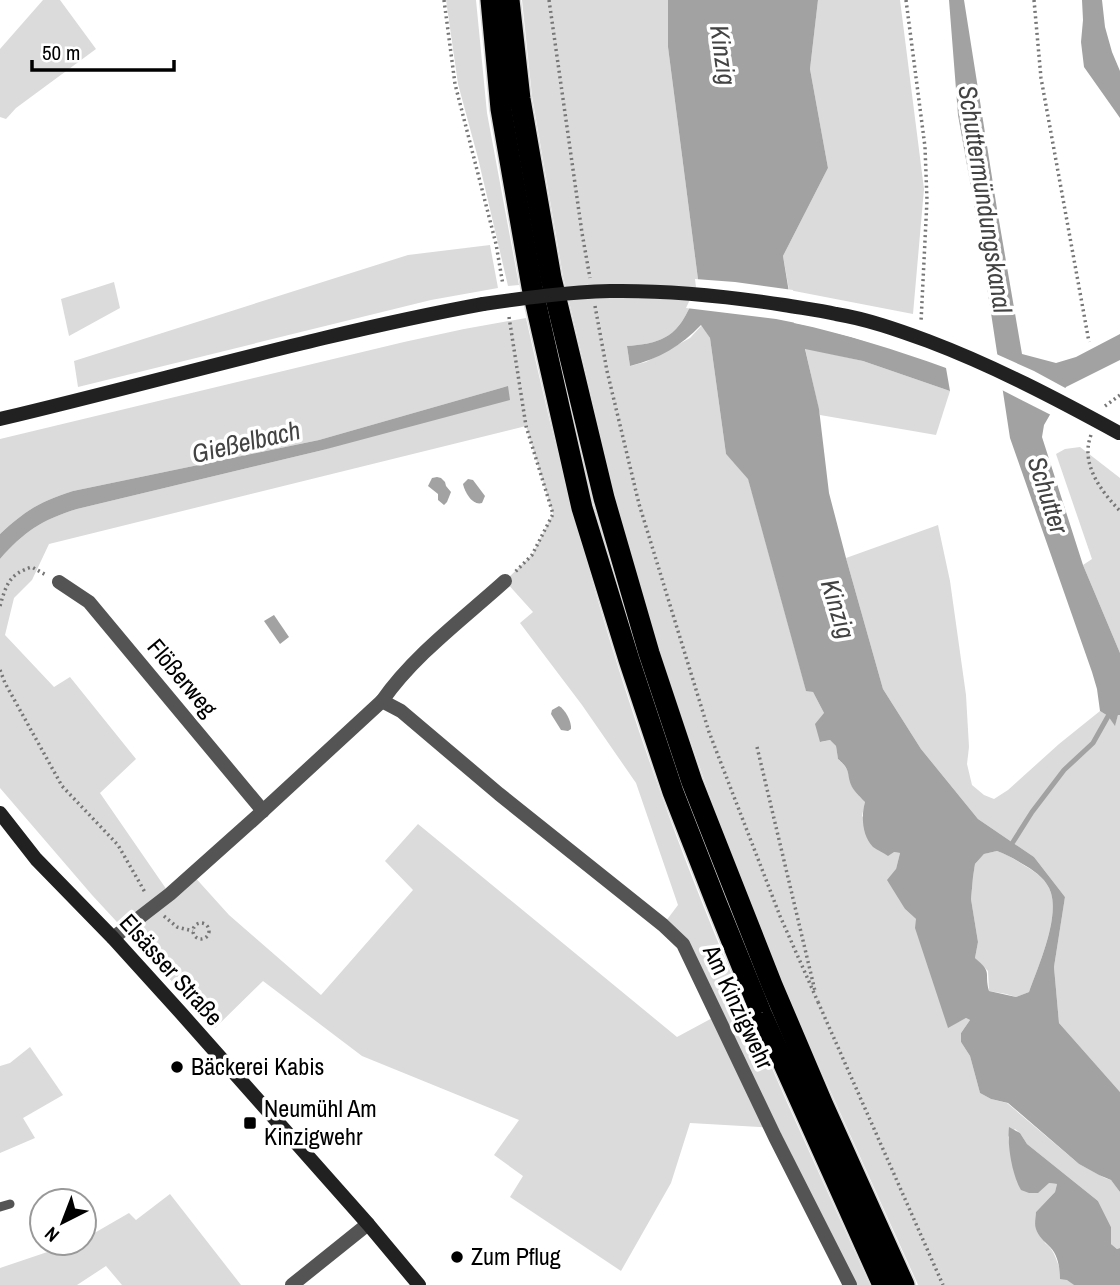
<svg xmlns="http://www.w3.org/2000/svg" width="1120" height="1285" font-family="'Archivo Narrow',sans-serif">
<rect width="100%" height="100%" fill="#fff"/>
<g fill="#dbdbdb" fill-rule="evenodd">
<polygon points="43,0 60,0 96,49 16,108 6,119 0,117 0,49"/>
<polygon points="446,0 476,0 487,113 519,285 508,286 478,158 458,84"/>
<path d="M522,0h146v47l31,240c-18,41 -24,56 -72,59l3,20 16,-4 44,-24 12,-13 8,13 16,116 22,24 58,212 7,2 11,21 -3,29 9,-2 6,6 2,13c10,9 10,12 13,25 2,6 9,13 14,18l-3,14 32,36 6,1 -4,16 9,40 11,10 32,108 18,-9 4,2 -9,13v9l9,14 10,37 11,6 16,4 72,61 26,14 6,2 4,5 5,7v56l-3,1 -6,-5v-17l-13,-26 -71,-57 -7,-11 -5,-4 -7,8 2,12 39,34 8,1 -2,8 -19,20 9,31c11,8 11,19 17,30 3,5 8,8 12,12h-156l-137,-303 -37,-95 -39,-105 -48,-137 -44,-158 -50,-211 -31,-180z"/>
<polygon points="818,0 900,0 924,189 913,314 789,290 783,256 828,168 810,69"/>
<polygon points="490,245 498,288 431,300 78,387 74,361 408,255"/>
<polygon points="114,282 120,308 69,336 61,299"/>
<path d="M526,318c34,155 76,310 129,459 61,174 139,341 215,508h-14l-79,-157 -87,-5 -19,60 -50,88 -111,-74 13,-21 -29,-21 25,-35 -157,-64 -99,-75 -48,47 -123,-133 -92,-107v-229c24,-27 41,-39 77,-50l246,-59 185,-64 -189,54 -246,51c-34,11 -47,19 -73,43v-95l404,-97 60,-13zM526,426l27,88 -21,41 -27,26 28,31 -13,11 62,82 54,78 42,122 -15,20 20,19 33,72 -39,21 -259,-213 -33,37 28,29 -92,105 -92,-80 -37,-41 -23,19 -69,-100 36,-34 -66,-82 -16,10 -49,-52 9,-37 18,-18 17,-36z"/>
<polygon points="805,348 863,361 950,391 936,435 820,415"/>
<polygon points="1080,447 1120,478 1120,653 1083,565 1092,559 1056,454 1065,449"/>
<polygon points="938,525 950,581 966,695 969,747 967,764 972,785 984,795 994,799 1008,790 1059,744 1100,711 1108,716 1115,725 1118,715 1120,715 1120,1092 1059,1023 1054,967 1065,897 1034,857 978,819 921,749 883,689 846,558"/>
<path d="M997,851c11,4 19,9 28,15 11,6 22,14 26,27 8,26 -13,74 -22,99l-13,5 -10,-3 -17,-3 -1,-20 -13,-13 3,-16 -7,-43 2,-22 2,-13 9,-10z"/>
<polygon points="30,1047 63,1095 23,1118 35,1138 0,1153 0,1066 10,1063"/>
<polygon points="170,1194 241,1285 122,1285 106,1266 77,1285 0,1285 0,1268 74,1243 84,1243 84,1239 129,1213 136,1220"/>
</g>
<g fill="#a2a2a2" fill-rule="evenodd">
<path d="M668,0h150l-8,69 18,99 -45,88 11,67c52,11 102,27 152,45l4,23 -87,-30 -58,-12 14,60 10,84 17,65 37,131 38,60 57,70 56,38 31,40 -11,70 5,56 61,69v100l-9,-12 -12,-5 -20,-11 -71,-61 -17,-4 -11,-6 -10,-37 -9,-14v-9l9,-13 -4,-2 -18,10 -33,-100 1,-9 -11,-10 -18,-29 9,-11 4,-16 -6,-1 -6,4c-4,-3 -11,-6 -15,-9 -11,-11 -12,-31 -8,-45 -4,-4 -10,-10 -13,-15 -6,-13 0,-16 -14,-28l-2,-13 -6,-6 -10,2 -5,-18 9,-11 -11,-21 -7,-1 -58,-212 -22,-25 -16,-116 -9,-13c-20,21 -42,34 -71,41l-3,-20c48,-3 54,-18 72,-59l-31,-240zM997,851c11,4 19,9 29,15 10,6 21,14 25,27 8,27 -13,74 -22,99l-13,5 -27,-6c-5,-19 4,-18 -14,-33l3,-16 -7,-43 2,-22 2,-13 9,-10z"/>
<polygon points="949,0 964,0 997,209 1022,354 1056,363 1076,357 1120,334 1120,360 1066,387 1044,425 1042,437 1083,565 1120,653 1120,715 1118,715 1115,726 1108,716 1100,711 1097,689 1092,672 1010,438 977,221 958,115"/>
<polygon points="1082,0 1102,0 1105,27 1112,52 1120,71 1120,118 1084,67 1081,42 1083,20"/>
<path d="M508,386l2,14 -187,50 -246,59c-36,11 -53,23 -77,50v-25c26,-24 39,-32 73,-43l246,-51z"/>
<polygon points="437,477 441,478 445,482 446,486 451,492 447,502 444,505 438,500 438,494 428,486 432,478"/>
<path d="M468,479l5,1 12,16 -3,7c-9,3 -17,-10 -19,-19z"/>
<polygon points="274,615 289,637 280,644 264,621"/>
<path d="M559,706c6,3 13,16 12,23l-3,2 -7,-1 -10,-16 1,-4z"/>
<path d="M1009,1127l11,6 7,11 71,57 13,26v17l6,5 3,-1v37h-46l-7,-5 -7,-1c0,-11 -2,-24 -10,-32 -5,-5 -12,-11 -14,-18 -2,-5 0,-12 0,-17l19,-20 2,-8 -8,-1 -11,10h-9l-8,-3c-9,-15 -14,-46 -12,-63z"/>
</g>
<g fill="#fff">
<polygon points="695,279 735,282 793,290 797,320 837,329 886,343 948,364 950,369 916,355 816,327 776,319 686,308 696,287"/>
<polygon points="994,353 1034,371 1069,390 1053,416 1000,389"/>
</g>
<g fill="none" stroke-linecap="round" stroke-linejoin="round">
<polyline stroke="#a2a2a2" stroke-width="5" points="1013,842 1032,812 1064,770 1093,743 1111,711"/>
<defs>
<g id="highway">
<polyline points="491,0 501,109 532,287 582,508 629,660 673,792 716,902 761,1013 883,1285"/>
<polyline points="509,0 520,99 551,278 604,498 649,653 692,782 772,985 823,1105 904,1285"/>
</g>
</defs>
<use href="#highway" stroke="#dbdbdb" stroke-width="24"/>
<g stroke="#767676" stroke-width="3.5" stroke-dasharray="2 3.5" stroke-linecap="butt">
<polyline points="444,0 455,84 496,244 503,285"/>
<polyline points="549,0 582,233 590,278"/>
<polyline points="906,0 925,147 927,200 921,322"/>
<polyline points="1034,0 1041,78 1089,342"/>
<polyline points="595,306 607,371 639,504 709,732 780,916 818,1002"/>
<polyline points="509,317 526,426 553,514 532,555 515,572"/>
<polyline points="1105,406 1120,395"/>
<path d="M1091,435c-11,29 10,56 29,76"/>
<path d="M0,606c6,-21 9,-32 32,-39l14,8"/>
<polyline points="0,670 5,683 62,786 118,845 146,894"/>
<polyline points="757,747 815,991"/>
<polyline points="164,916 177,927 193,931"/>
<circle cx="201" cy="931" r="8"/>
<polyline points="818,1002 943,1285"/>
</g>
<polyline stroke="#545454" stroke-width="9" points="0,1207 10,1204"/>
<g stroke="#545454" stroke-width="14">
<polyline points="59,582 89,602 263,811"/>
<path d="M382,701c32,-46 81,-82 123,-120"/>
<polyline points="113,938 170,894 254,819 382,701 401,711 499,794 663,925 683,944 775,1137 850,1285"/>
<polyline points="292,1285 368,1224"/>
</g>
<g stroke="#212121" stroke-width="14">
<path d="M0,419c161,-38 320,-85 483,-115"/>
<polyline points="0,813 36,859 113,938 181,1013 368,1224 419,1285"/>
</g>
<use href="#highway" stroke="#000" stroke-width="21"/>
<path stroke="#212121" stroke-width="14" d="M483,304c42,-6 84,-12 127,-13 58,-1 116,5 174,14 17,3 35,5 52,9 31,5 62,16 92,27 66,25 129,58 191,92"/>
</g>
<g fill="#000" stroke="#fff" stroke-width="2.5">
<circle cx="177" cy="1067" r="7"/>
<rect x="243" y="1116" width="14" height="14" rx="3.5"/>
<circle cx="457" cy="1257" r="7"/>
</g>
<g text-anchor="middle" stroke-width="7" stroke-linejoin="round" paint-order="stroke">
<g font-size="24" fill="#000" stroke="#fff">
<text transform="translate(182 678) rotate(50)" y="8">Flößerweg</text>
<text transform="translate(171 970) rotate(48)" y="8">Elsässer Straße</text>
<text transform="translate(738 1007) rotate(65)" y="8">Am Kinzigwehr</text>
</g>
<g font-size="24" fill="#000" stroke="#fff" text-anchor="start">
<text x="191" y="1075">Bäckerei Kabis</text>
<text x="264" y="1117">Neumühl Am<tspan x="264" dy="28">Kinzigwehr</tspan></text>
<text x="471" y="1265">Zum Pflug</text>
</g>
<g font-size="26" font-style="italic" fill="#434343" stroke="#fff">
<text transform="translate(723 55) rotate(82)" y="9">Kinzig</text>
<text transform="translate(985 199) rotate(81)" y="9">Schuttermündungskanal</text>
<text transform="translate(246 442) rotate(-13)" y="9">Gießelbach</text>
<text transform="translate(1048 495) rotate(72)" y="9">Schutter</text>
<text transform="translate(838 609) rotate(73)" y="9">Kinzig</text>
</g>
</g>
<g transform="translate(63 1222) rotate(222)"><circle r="33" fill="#ffffff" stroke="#999999" stroke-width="2"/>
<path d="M0-5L12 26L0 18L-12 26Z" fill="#000000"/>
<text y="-10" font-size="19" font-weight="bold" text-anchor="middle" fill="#000000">N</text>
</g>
<path d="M32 60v10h142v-10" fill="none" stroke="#000000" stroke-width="3.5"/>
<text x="42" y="60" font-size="21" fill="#000000" stroke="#ffffff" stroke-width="5" paint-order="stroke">50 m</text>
</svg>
